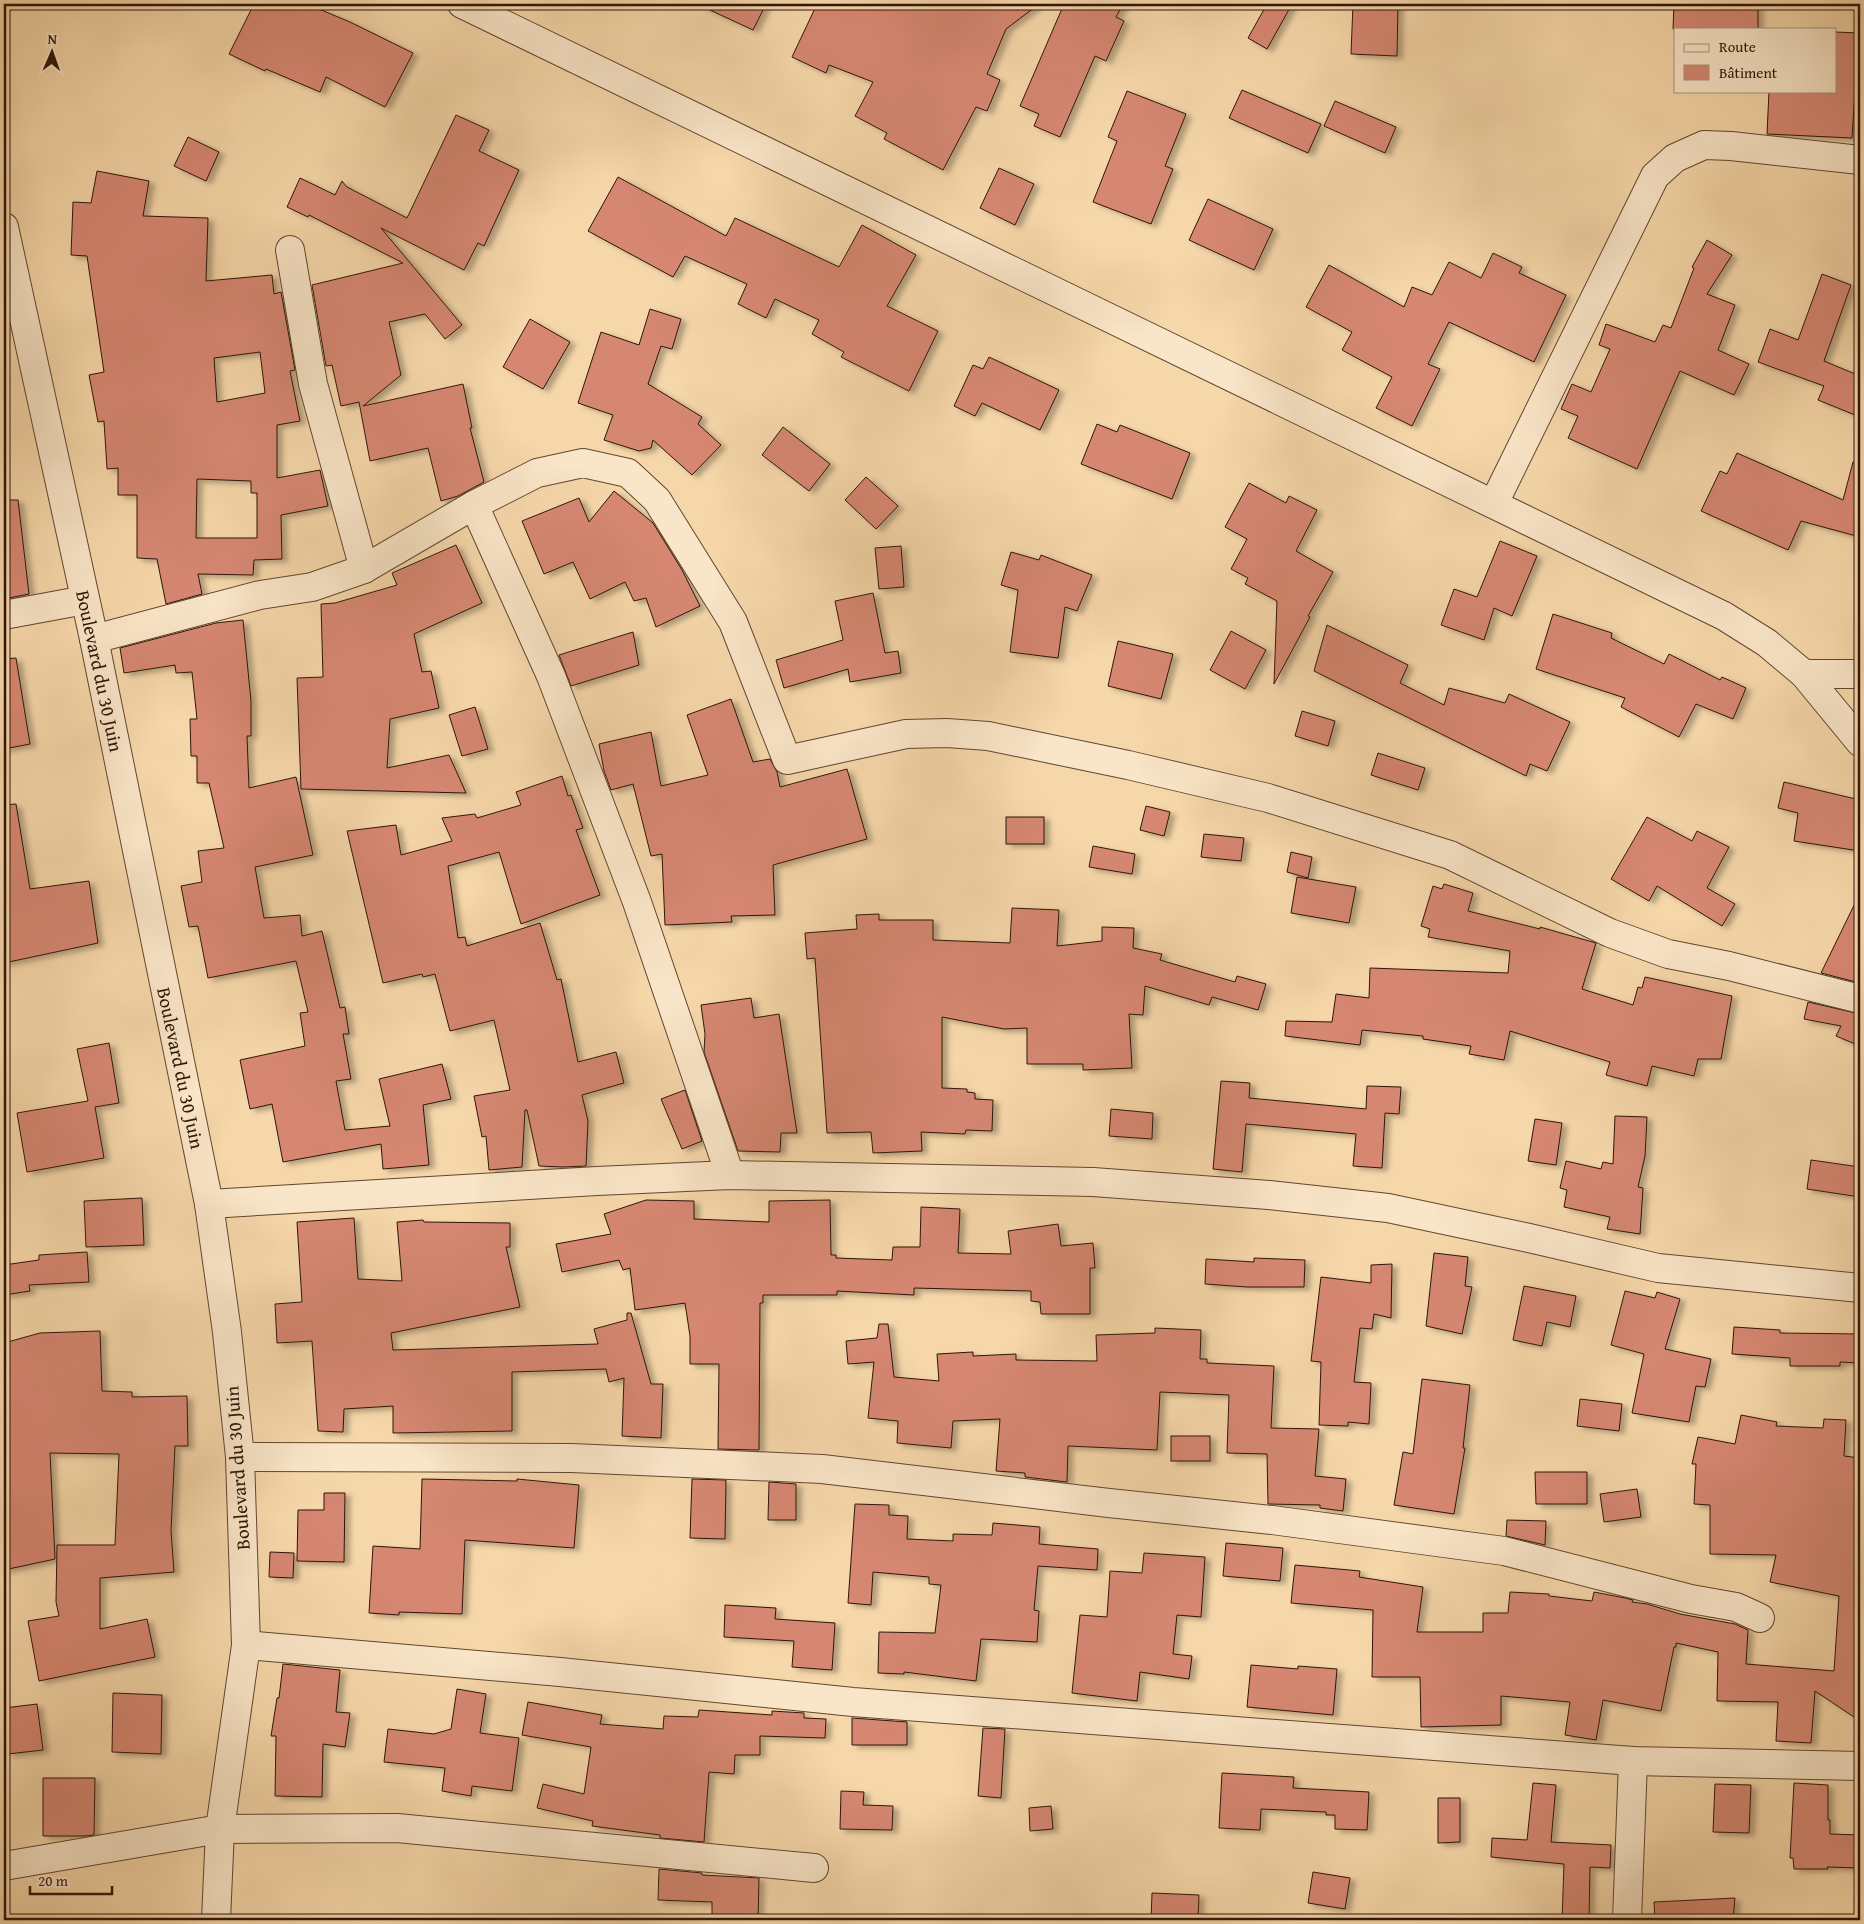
<svg xmlns="http://www.w3.org/2000/svg" width="1864" height="1924" font-family="'Gentium Book Plus',serif">
<defs>
<filter id="shadow"><feDropShadow dx="5.5" dy="3" stdDeviation="2.5" flood-color="#0004"/></filter>
</defs>
<rect width="100%" height="100%" fill="#f6d7a9"/>
<filter id="stains"><feTurbulence type="fractalNoise" baseFrequency=".004" numOctaves="4"/><feColorMatrix values="0 0 0 0 .2 0 0 0 0 .09 0 0 0 0 .02 0 0 0 .5 -.17"/></filter>
<radialGradient id="worn" r=".72"><stop offset=".6" stop-color="#630" stop-opacity="0"/><stop offset="1" stop-color="#630" stop-opacity=".3"/></radialGradient>
<g fill="#d68772" stroke="#2f1508" fill-rule="evenodd" filter="url(#shadow)">
<polygon points="254,4 307,4 350,22 413,53 385,107 326,77 320,92 266,69 265,71 229,54"/>
<polygon points="697,4 766,4 753,30"/>
<polygon points="817,4 1039,4 1006,29 987,74 1000,80 987,111 976,107 943,170 884,139 887,133 855,116 873,82 829,65 826,73 792,57"/>
<polygon points="1064,4 1123,4 1116,17 1124,21 1106,61 1095,56 1060,137 1034,126 1039,114 1020,106"/>
<polygon points="1267,4 1292,4 1267,49 1248,38"/>
<polygon points="1353,4 1398,4 1397,56 1351,54"/>
<polygon points="1674,4 1758,4 1758,29 1673,29"/>
<polygon points="1835,32 1860,33 1860,75 1856,75 1852,138 1767,134 1769,91 1835,91"/>
<polygon points="1242,90 1321,124 1308,153 1229,118"/>
<polygon points="1127,91 1186,114 1165,166 1173,169 1151,224 1093,202 1117,141 1108,137"/>
<polygon points="1335,101 1396,127 1385,153 1324,126"/>
<polygon points="456,115 489,130 479,151 519,170 484,246 478,243 464,270 381,228 462,325 445,339 425,314 389,322 401,375 363,406 463,384 472,428 470,428 484,482 458,496 441,501 428,448 370,461 359,402 341,406 332,365 326,366 312,285 403,263 309,215 308,217 287,207 300,178 335,195 342,181 347,187 407,218"/>
<polygon points="188,137 219,152 206,181 174,166"/>
<polygon points="999,168 1034,184 1015,225 980,208"/>
<path d="M97,171l52,10 -6,35 65,2 -2,63 66,-6 2,19 7,-2 14,78 -5,1 10,50 -23,4v53l43,-8 8,36 -47,9 1,44 -28,1 -1,15 -55,-1 4,20 -36,10 -9,-45 -20,-1v-63h-19v-27l-11,1 -3,-48 -6,1 -9,-47 15,-3 -17,-116 -16,-1 2,-53 18,1zM260,352l5,41 -48,9 -3,-44zM197,479l54,2v12h6v45h-61z"/>
<polygon points="618,177 726,236 735,218 839,267 862,225 916,255 887,306 938,331 909,391 841,357 844,352 812,334 819,320 775,299 766,318 738,304 747,284 685,256 673,277 588,231"/>
<polygon points="1208,199 1273,229 1254,270 1189,240"/>
<polygon points="1707,240 1732,255 1707,294 1735,305 1718,350 1749,364 1734,395 1680,371 1637,469 1568,438 1578,416 1561,409 1572,384 1591,392 1610,349 1599,345 1606,324 1655,342 1663,325 1671,328 1694,268 1692,267"/>
<polygon points="1493,253 1522,267 1519,273 1566,295 1534,362 1449,322 1428,364 1440,369 1412,426 1376,408 1392,377 1342,350 1352,332 1306,307 1329,265 1404,307 1412,287 1432,295 1449,262 1481,278"/>
<polygon points="1822,274 1851,285 1824,361 1860,376 1860,417 1818,400 1824,386 1758,362 1770,329 1798,340"/>
<polygon points="650,309 681,319 672,349 661,346 648,384 702,417 698,424 721,445 692,475 653,440 651,448 639,451 604,440 613,415 578,403 601,332 639,345"/>
<polygon points="530,319 570,342 543,389 503,367"/>
<polygon points="989,357 1059,390 1040,430 982,403 975,416 954,406 973,365 983,369"/>
<polygon points="1097,424 1117,432 1120,425 1190,453 1172,499 1081,464"/>
<polygon points="783,427 830,464 809,491 762,455"/>
<polygon points="1737,453 1843,500 1853,462 1860,463 1860,537 1801,521 1788,550 1701,511 1720,471 1727,474"/>
<polygon points="866,477 898,506 876,529 845,500"/>
<polygon points="1249,483 1286,503 1289,496 1317,510 1296,551 1333,572 1308,616 1310,617 1274,684 1277,601 1245,584 1248,578 1231,569 1247,539 1225,527"/>
<polygon points="614,491 653,523 682,570 700,606 656,627 646,598 634,601 625,582 590,599 573,562 544,574 522,521 579,498 589,522"/>
<polygon points="4,500 18,500 29,594 4,599"/>
<polygon points="1500,541 1537,556 1512,616 1494,608 1484,640 1441,625 1454,589 1477,597"/>
<polygon points="456,545 482,603 414,634 422,672 431,671 439,708 390,719 387,768 449,755 466,793 301,789 297,678 323,677 321,604 335,603 397,585 392,573"/>
<polygon points="901,546 904,587 879,589 875,548"/>
<polygon points="1011,552 1039,560 1041,555 1092,575 1077,611 1065,607 1058,658 1010,652 1018,590 1001,585"/>
<polygon points="873,593 885,653 898,651 901,673 850,682 848,669 784,688 776,660 843,640 835,601"/>
<polygon points="1553,614 1612,633 1611,638 1664,664 1669,654 1720,680 1722,677 1746,688 1733,719 1696,704 1679,737 1621,707 1625,698 1536,669"/>
<polygon points="243,620 251,701 251,736 247,736 249,788 296,777 313,855 255,867 264,918 300,915 302,936 322,931 340,1008 345,1007 349,1034 343,1034 351,1079 336,1081 345,1130 390,1126 379,1079 442,1064 451,1099 423,1105 429,1165 383,1169 381,1144 283,1162 272,1104 250,1109 240,1060 305,1046 300,1013 308,1012 296,961 208,978 198,926 189,927 181,886 202,882 198,851 224,848 209,783 197,783 197,756 191,756 190,719 197,719 192,672 176,673 175,665 124,673 120,648 216,623"/>
<polygon points="1327,625 1408,665 1400,683 1444,705 1449,688 1505,703 1509,694 1570,722 1547,771 1530,764 1526,776 1314,671"/>
<polygon points="1231,631 1266,650 1245,689 1210,670"/>
<polygon points="633,632 639,665 571,686 559,655"/>
<polygon points="1118,641 1173,654 1161,699 1108,686"/>
<polygon points="16,658 30,744 4,749 4,659"/>
<polygon points="731,699 753,762 770,759 777,772 780,787 847,769 867,839 773,865 775,915 731,916 732,922 665,925 662,854 651,856 633,784 611,790 604,771 599,744 651,732 661,786 708,775 687,715"/>
<polygon points="475,707 488,749 462,756 449,715"/>
<polygon points="1302,711 1335,721 1328,746 1295,736"/>
<polygon points="1378,753 1425,768 1418,790 1371,775"/>
<polygon points="562,776 568,796 571,795 583,828 576,830 600,895 521,924 499,852 448,866 458,938 465,937 467,946 540,923 557,980 561,979 578,1062 616,1052 624,1083 582,1095 588,1121 586,1166 564,1167 539,1166 527,1110 525,1110 522,1167 489,1170 486,1136 482,1137 474,1096 510,1090 494,1020 450,1031 435,974 423,977 422,974 383,983 347,831 396,825 401,855 452,841 442,818 475,814 477,818 521,805 516,792"/>
<polygon points="1784,782 1860,800 1860,851 1794,841 1798,813 1778,808"/>
<polygon points="16,804 30,889 89,881 98,943 4,963 4,805"/>
<polygon points="1146,806 1170,812 1164,836 1140,830"/>
<rect x="1006" y="817" width="38" height="27"/>
<polygon points="1647,817 1692,841 1697,831 1729,847 1707,888 1735,904 1722,926 1657,886 1649,901 1611,879"/>
<polygon points="1204,834 1244,838 1241,861 1201,857"/>
<polygon points="1093,846 1135,854 1132,874 1089,867"/>
<polygon points="1291,852 1312,857 1308,878 1287,872"/>
<polygon points="1297,877 1356,887 1349,923 1291,913"/>
<polygon points="1444,884 1473,893 1468,911 1540,929 1540,927 1596,943 1582,989 1633,1005 1638,987 1642,988 1645,977 1732,996 1721,1059 1698,1059 1694,1076 1652,1066 1647,1086 1606,1075 1610,1062 1510,1031 1504,1060 1469,1054 1471,1046 1423,1039 1423,1036 1362,1030 1360,1045 1285,1036 1286,1021 1332,1022 1336,994 1369,998 1370,968 1508,973 1510,951 1428,937 1430,929 1421,926 1433,886 1442,889"/>
<polygon points="1860,893 1860,983 1821,973"/>
<polygon points="1012,908 1059,910 1057,946 1102,941 1102,927 1134,928 1133,948 1162,954 1160,960 1235,982 1237,976 1266,984 1258,1010 1212,997 1209,1005 1145,986 1143,1015 1129,1014 1132,1068 1083,1070 1083,1064 1027,1064 1027,1028 1004,1029 942,1017 942,1088 967,1089 967,1092 975,1093 975,1099 993,1100 992,1131 966,1130 965,1134 921,1132 922,1151 873,1153 871,1132 827,1133 815,958 807,959 805,933 857,929 856,915 879,914 879,920 933,920 933,940 1010,943"/>
<polygon points="751,998 754,1018 779,1014 797,1133 781,1133 780,1152 738,1151 704,1052 705,1034 701,1005"/>
<polygon points="1808,1002 1860,1014 1860,1046 1836,1036 1841,1026 1804,1019"/>
<polygon points="109,1043 119,1103 95,1107 104,1158 27,1172 17,1113 88,1101 77,1049"/>
<polygon points="1221,1081 1250,1083 1249,1098 1366,1109 1367,1086 1401,1087 1399,1114 1385,1113 1382,1168 1353,1166 1356,1134 1246,1124 1242,1172 1213,1169"/>
<polygon points="685,1090 702,1141 682,1149 661,1099"/>
<polygon points="1111,1109 1153,1113 1152,1139 1109,1136"/>
<polygon points="1615,1116 1647,1117 1645,1156 1638,1187 1643,1188 1640,1234 1607,1229 1610,1217 1564,1207 1567,1190 1560,1188 1566,1161 1601,1169 1603,1162 1613,1164"/>
<polygon points="1535,1119 1562,1123 1556,1165 1528,1161"/>
<polygon points="1811,1160 1860,1167 1860,1197 1807,1189"/>
<polygon points="142,1198 144,1245 86,1247 84,1201"/>
<polygon points="646,1200 694,1201 694,1219 769,1222 769,1201 830,1200 831,1255 836,1255 836,1258 892,1260 893,1247 920,1247 921,1207 960,1209 958,1253 1011,1254 1008,1231 1058,1224 1061,1246 1093,1243 1095,1268 1090,1268 1090,1314 1041,1314 1040,1302 1031,1301 1031,1291 914,1288 914,1295 837,1291 837,1295 763,1295 763,1303 760,1303 759,1450 718,1449 719,1364 690,1364 690,1336 685,1303 635,1310 630,1268 623,1270 619,1260 562,1272 556,1244 611,1234 604,1214"/>
<polygon points="354,1218 358,1279 402,1281 397,1222 423,1220 424,1222 510,1223 510,1247 506,1247 520,1307 391,1333 393,1350 598,1344 594,1329 627,1320 627,1313 631,1313 651,1384 663,1384 661,1438 622,1436 624,1378 609,1382 606,1369 512,1372 512,1431 393,1433 393,1406 344,1409 343,1432 318,1431 312,1341 277,1343 275,1304 302,1302 297,1222"/>
<polygon points="87,1252 89,1282 29,1285 30,1291 4,1295 4,1265 39,1260 39,1255"/>
<polygon points="1434,1253 1468,1257 1465,1286 1472,1287 1462,1334 1426,1326"/>
<polygon points="1254,1258 1305,1260 1304,1287 1247,1287 1205,1284 1206,1259 1254,1262"/>
<polygon points="1392,1264 1391,1318 1374,1314 1372,1329 1360,1328 1354,1382 1371,1383 1369,1424 1348,1422 1348,1426 1319,1425 1321,1362 1311,1361 1321,1277 1371,1283 1371,1265"/>
<polygon points="1524,1286 1576,1296 1570,1327 1547,1322 1542,1346 1513,1340"/>
<polygon points="1625,1291 1655,1298 1657,1292 1680,1299 1665,1349 1711,1359 1705,1387 1696,1386 1689,1422 1632,1413 1644,1354 1611,1345"/>
<polygon points="879,1324 888,1324 894,1377 939,1381 937,1354 973,1352 973,1356 1016,1354 1016,1360 1097,1361 1096,1335 1155,1333 1155,1328 1201,1330 1200,1359 1207,1359 1207,1363 1274,1366 1271,1428 1319,1429 1315,1476 1346,1479 1343,1511 1320,1508 1320,1505 1268,1504 1267,1454 1227,1453 1229,1395 1160,1392 1157,1450 1068,1446 1067,1482 1025,1477 1025,1473 996,1471 1000,1419 953,1421 951,1448 897,1443 898,1421 868,1418 874,1362 848,1364 846,1341 877,1338"/>
<polygon points="1734,1327 1780,1330 1780,1333 1860,1334 1860,1363 1840,1362 1840,1366 1790,1366 1790,1358 1732,1354"/>
<polygon points="100,1331 102,1391 132,1392 132,1397 187,1396 188,1446 175,1446 171,1531 174,1572 100,1578 100,1629 147,1619 155,1657 39,1681 28,1621 59,1616 56,1602 57,1545 115,1545 119,1454 50,1453 55,1559 4,1570 4,1343 40,1333"/>
<polygon points="1422,1379 1470,1385 1463,1448 1465,1448 1454,1514 1394,1505 1403,1452 1413,1454"/>
<polygon points="1580,1399 1622,1404 1619,1431 1577,1426"/>
<polygon points="1741,1415 1777,1422 1776,1426 1823,1428 1824,1419 1846,1420 1844,1456 1860,1458 1860,1721 1815,1691 1811,1743 1776,1741 1778,1702 1717,1701 1718,1652 1676,1643 1676,1647 1674,1647 1661,1711 1603,1700 1596,1740 1565,1735 1570,1702 1501,1696 1501,1725 1421,1727 1420,1677 1372,1677 1373,1610 1291,1603 1295,1565 1360,1571 1359,1577 1423,1587 1417,1632 1483,1632 1483,1613 1508,1613 1510,1592 1549,1594 1549,1596 1592,1601 1594,1592 1625,1598 1633,1600 1632,1602 1647,1604 1680,1614 1735,1624 1748,1630 1746,1664 1834,1671 1839,1596 1770,1582 1776,1555 1710,1554 1710,1505 1694,1504 1696,1464 1692,1464 1698,1437 1735,1444"/>
<rect x="1171" y="1436" width="39" height="25"/>
<polygon points="1535,1472 1587,1472 1587,1504 1536,1504"/>
<polygon points="422,1479 517,1481 517,1479 579,1485 574,1548 465,1540 462,1614 399,1612 399,1615 369,1613 373,1546 420,1549"/>
<polygon points="692,1479 726,1480 725,1539 690,1538"/>
<polygon points="769,1482 796,1484 796,1520 768,1520"/>
<polygon points="1637,1489 1641,1517 1604,1522 1600,1494"/>
<polygon points="324,1493 345,1493 344,1562 297,1561 298,1510 324,1510"/>
<polygon points="855,1504 889,1505 889,1515 908,1516 907,1539 953,1541 953,1534 992,1535 993,1523 1040,1527 1039,1544 1098,1549 1097,1570 1038,1566 1034,1610 1039,1611 1037,1642 981,1639 976,1681 904,1672 904,1674 878,1673 879,1632 935,1633 941,1585 929,1584 929,1577 873,1572 871,1605 848,1603"/>
<polygon points="1507,1520 1546,1521 1545,1545 1506,1536"/>
<polygon points="1226,1543 1283,1548 1280,1581 1223,1576"/>
<polygon points="270,1552 294,1553 293,1578 269,1577"/>
<polygon points="1144,1553 1205,1557 1201,1617 1177,1615 1173,1654 1192,1656 1189,1679 1140,1672 1137,1701 1072,1693 1080,1615 1107,1617 1110,1571 1142,1573"/>
<polygon points="725,1605 776,1608 775,1619 835,1623 832,1670 792,1667 794,1641 724,1637"/>
<polygon points="283,1664 340,1670 336,1712 350,1713 345,1747 323,1744 322,1797 275,1796 276,1736 271,1736 277,1698 279,1698"/>
<polygon points="1251,1665 1298,1669 1298,1666 1337,1669 1333,1715 1247,1707"/>
<polygon points="457,1689 486,1694 480,1733 519,1738 512,1791 472,1786 471,1796 442,1791 445,1768 384,1762 388,1729 434,1734 451,1729"/>
<polygon points="113,1693 162,1695 161,1754 112,1752"/>
<polygon points="528,1702 602,1715 600,1724 663,1729 664,1716 698,1717 699,1710 772,1715 772,1711 804,1713 804,1718 826,1719 825,1738 760,1736 760,1755 735,1755 734,1774 709,1772 704,1842 660,1838 660,1835 592,1826 593,1821 537,1808 543,1784 584,1794 591,1747 522,1735"/>
<polygon points="37,1704 43,1750 8,1754 7,1740 4,1740 4,1708"/>
<polygon points="852,1718 907,1722 907,1745 852,1745"/>
<polygon points="983,1728 1005,1729 1001,1798 978,1796"/>
<polygon points="1222,1773 1294,1777 1293,1788 1369,1792 1367,1830 1335,1829 1335,1815 1326,1815 1326,1812 1261,1809 1260,1830 1219,1828"/>
<polygon points="43,1778 95,1778 94,1835 85,1836 43,1836"/>
<polygon points="1533,1783 1556,1785 1551,1842 1611,1845 1610,1868 1590,1867 1589,1920 1562,1920 1564,1864 1491,1857 1492,1838 1527,1840"/>
<polygon points="1794,1783 1828,1785 1828,1820 1830,1820 1830,1834 1860,1835 1860,1868 1827,1867 1828,1869 1794,1869 1793,1858 1790,1858"/>
<polygon points="1715,1784 1751,1785 1749,1833 1713,1832"/>
<polygon points="841,1791 864,1792 863,1805 893,1806 892,1830 840,1829"/>
<polygon points="1438,1798 1460,1798 1460,1842 1438,1843"/>
<polygon points="1051,1806 1053,1829 1030,1831 1029,1808"/>
<polygon points="659,1869 702,1873 702,1875 759,1878 758,1920 712,1920 712,1902 658,1900"/>
<polygon points="1313,1872 1350,1878 1345,1909 1308,1903"/>
<polygon points="1152,1893 1199,1895 1198,1920 1151,1920"/>
<polygon points="1735,1898 1733,1920 1655,1920 1654,1902"/>
</g>
<g fill="none" stroke-linecap="round" stroke-linejoin="round">
<defs>
<g id="minor">
<polyline points="462,4 1724,616 1767,643 1804,674 1860,742"/>
<polyline points="4,227 94,639 209,1204 227,1332 240,1457 246,1645 220,1829 216,1920"/>
<polyline points="290,250 313,384 364,569"/>
<polyline points="1494,503 1655,176 1675,158 1704,145 1731,146 1860,160"/>
<polyline points="474,505 551,676 637,902 730,1175"/>
<polyline points="4,615 85,600"/>
<polyline points="94,639 260,595 312,587 364,569 474,505 537,473 583,463 628,473 657,500 733,622 787,760 906,734 947,733 988,736 1128,765 1268,798 1450,855 1610,933 1668,954 1729,966 1860,999"/>
<polyline points="1804,674 1860,674"/>
<polyline points="209,1204 597,1181 730,1175 1093,1182 1269,1195 1388,1208 1529,1238 1658,1268 1860,1288"/>
<polyline points="240,1457 572,1458 822,1469 1109,1503 1272,1520 1504,1551 1691,1599 1736,1607 1760,1618"/>
<polyline points="246,1645 560,1672 853,1702 1633,1761 1860,1766"/>
<polyline points="4,1866 220,1829 397,1828 814,1868"/>
<polyline points="1627,1920 1633,1761"/>
</g>
</defs>
<use href="#minor" stroke="#614630" stroke-width="30"/>
<use href="#minor" stroke="#f9e5c7" stroke-width="28"/>
</g>
<g text-anchor="middle" stroke-width="5" stroke-linejoin="round" paint-order="stroke">
<g font-size="19" fill="#2f1508" stroke="#f9e5c7">
<text transform="translate(100 671) rotate(78)" y="7">Boulevard du 30 Juin</text>
<text transform="translate(181 1068) rotate(78)" y="7">Boulevard du 30 Juin</text>
<text transform="translate(237 1468) rotate(-94)" y="7">Boulevard du 30 Juin</text>
</g>
</g>
<rect width="1864" height="1924" fill="none" stroke="#f6d7a9" stroke-width="20"/>
<rect x="5" y="5" width="1854" height="1914" fill="none" stroke="#2f1508" stroke-width="2.5"/>
<rect x="10" y="10" width="1844" height="1904" fill="none" stroke="#2f1508"/>
<rect x="1674" y="28" width="162" height="65" fill="#f9e5c7" stroke="#a8927b"/>
<rect x="1684" y="44" width="25" height="8" fill="#f9e5c7" stroke="#a8927b"/>
<text x="1719" y="52" font-size="15" fill="#2f1508">Route</text>
<rect x="1684" y="65" width="25" height="15" fill="#d68772" stroke="#a8927b"/>
<text x="1719" y="78" font-size="15" fill="#2f1508">Bâtiment</text>
<g transform="translate(52 52) rotate(2)" stroke="#f9e5c7" stroke-width="4" paint-order="stroke">
<path d="M0-4L9 19L0 12L-9 19Z" fill="#2f1508"/>
<text y="-8" font-size="14" font-weight="bold" text-anchor="middle" fill="#2f1508">N</text>
</g>
<path d="M30 1886v8h82v-8" fill="none" stroke="#2f1508" stroke-width="2.5"/>
<text x="38" y="1886" font-size="15" fill="#2f1508" stroke="#f9e5c7" stroke-width="4" paint-order="stroke">20 m</text>
<rect width="100%" height="100%" filter="url(#stains)"/>
<rect width="100%" height="100%" fill="url(#worn)"/>
</svg>
